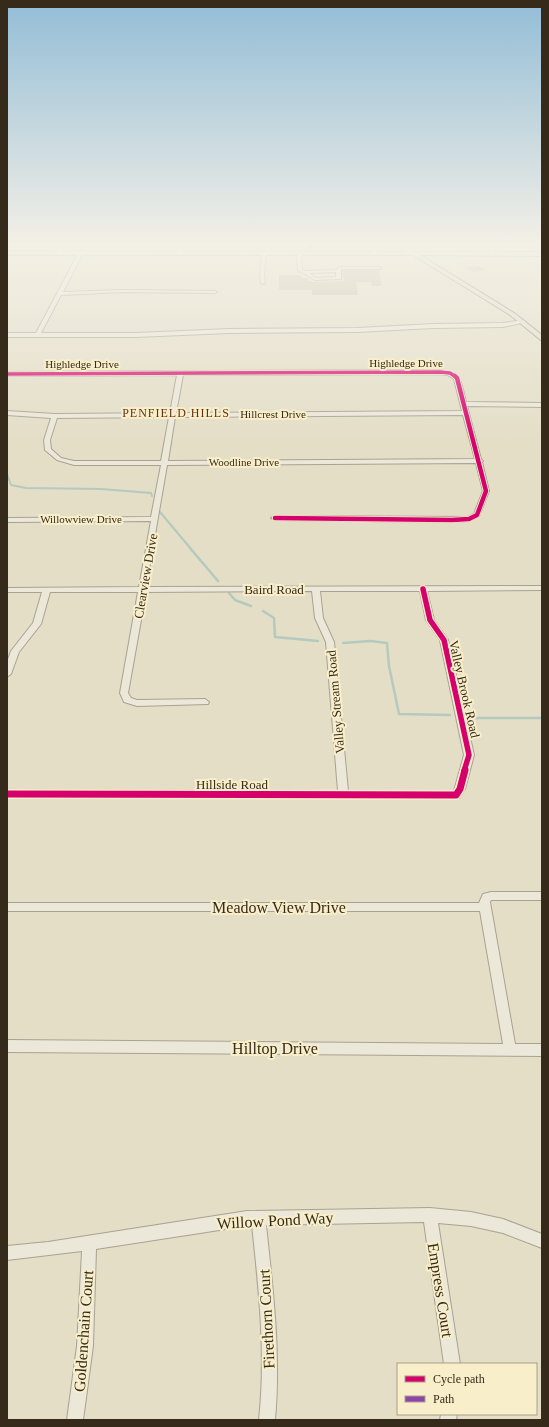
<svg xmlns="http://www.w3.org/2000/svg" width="549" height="1427" font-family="Georgia,serif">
<rect width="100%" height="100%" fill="#e4dec7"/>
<rect fill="#d0d6a8" x="295" y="244" width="22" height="7"/>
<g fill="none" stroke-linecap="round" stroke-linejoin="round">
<polyline stroke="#b4cabe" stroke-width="1.5" points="307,244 307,250"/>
<g stroke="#b4cabe" stroke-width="2">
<polyline points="7,474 11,485 26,488 101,489 151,493 152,496"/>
<polyline points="160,512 191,549"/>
</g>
<g stroke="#b4cabe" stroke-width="2.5">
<polyline points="190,548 218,581"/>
<polyline points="229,593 235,600 251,606"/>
<polyline points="263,611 274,618 275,637 318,641"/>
<polyline points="343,643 371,641 387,643 389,666 399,714 450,715"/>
<polyline points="470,718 542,718"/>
</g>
</g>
<g fill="#c8bca8">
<polygon points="479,266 487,270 473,272 465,267"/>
<polygon points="342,270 379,270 382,286 372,286 371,282 356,282 358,295 312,295 312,290 279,290 279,275 301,275 302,278 308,278 308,281 315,282 344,281"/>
</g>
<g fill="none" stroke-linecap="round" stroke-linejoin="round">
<defs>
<g id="minor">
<polygon points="61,244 65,244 61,254 57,254"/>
<polygon points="179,244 183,244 181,253 179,254 177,253"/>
<polygon points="360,244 366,244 375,248 377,254 373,255 371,250"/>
<polygon points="486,244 490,244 497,255 493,255"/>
<polygon points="79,252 83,253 63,292 122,290 215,291 217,292 215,293 122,292 61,295 41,333 136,333 229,329 357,328 434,324 503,323 523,320 526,322 503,327 434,328 357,332 229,333 136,337 7,337 7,333 36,333"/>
<polygon points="264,253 266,254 264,274 265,283 263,284 261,283 260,274 262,254"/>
<path d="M299,253l4,1 -2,2 1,13 2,2 32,-1 4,-3h39l2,1 -2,1h-38v10l-26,1 -17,-10 -1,-14zM336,272v5l-20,1 -7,-5z"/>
<path d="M440,370c23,3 21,13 26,32l76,1v4l-75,-1 14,53 2,2 -1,1 7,29 -10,25 -10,5 -17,1 -177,-2 -4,-2 4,-2 193,1 6,-3 9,-23 -7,-28 -309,2 -21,122 396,-1v4l-115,1 7,29 14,20 26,115 -9,34 -6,9h-452v-8l331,1 -12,-149 -11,-24 -3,-27 -166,1 -18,101 3,5 6,2 68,-1 4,3 -1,2 -71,2 -13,-4 -4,-9 18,-101h-88l-9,32 -22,28 -8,22 -4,3v-15l4,-11 22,-28 9,-31h-35v-4l132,-1 12,-66 -144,1v-4l144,-1 10,-52h-87l-17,-5 -12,-10 -1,-10 7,-22 -44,-3v-4l48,3 115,-1 7,-38 -170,1v-4zM440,374l8,1 6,4 8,32 -286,2 7,-38zM463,415l12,44 -307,2 7,-44zM169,417l-8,44h-87l-13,-3 -10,-9 -1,-9 7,-22zM320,591h100l6,29 14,20 24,115 -10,36h-106l-14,-149 -11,-24z"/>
<polygon points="491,892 542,892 542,900 491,900 490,902 515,1044 542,1044 542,1056 7,1052 7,1040 503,1044 480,911 7,911 7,903 479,903 483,894"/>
<path d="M430,1208l41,4 32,7 39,15v14l-39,-15 -32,-7 -33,-3 22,141h-16l-20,-142 -158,3c7,65 15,129 9,195h-16c7,-65 0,-130 -7,-195l-156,24 -3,97 -10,74h-16l10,-74 5,-95 -75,9v-14l41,-4 199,-31z"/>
<polygon points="441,1414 457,1414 456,1420 440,1420"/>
</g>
<polygon id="major" points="395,244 402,244 415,252 542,252 542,256 420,255 514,313 542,335 542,341 510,315 413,255 7,255 7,251 407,252"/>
</defs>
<use href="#minor" stroke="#a8a291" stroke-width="2"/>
<use href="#major" stroke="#8d8778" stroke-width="2"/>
<use href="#minor" fill="#ebe7d9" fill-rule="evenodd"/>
<use href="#major" fill="#e3deca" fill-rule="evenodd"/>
<polyline stroke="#8e44ad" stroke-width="3" stroke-dasharray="5.5 3" stroke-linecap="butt" points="310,244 312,252"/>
<defs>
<polyline id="cycleway-far3" points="7,374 440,372 450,373 456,377"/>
<polyline id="cycleway-far2" points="275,518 452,520 469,519 477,515 486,491 457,378 455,376"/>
<polyline id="cycleway-far1" points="423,589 430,620 444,640 469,755 464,771"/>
<polyline id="cycleway" points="7,794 456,795 460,789 465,770"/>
</defs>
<use href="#cycleway-far3" stroke="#f8efca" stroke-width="5"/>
<use href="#cycleway-far2" stroke="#f8efca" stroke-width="6"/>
<use href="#cycleway-far1" stroke="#f8efca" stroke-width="8"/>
<use href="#cycleway" stroke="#f8efca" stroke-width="10"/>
<use href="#cycleway-far3" stroke="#d6006c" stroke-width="3.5"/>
<use href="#cycleway-far2" stroke="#d6006c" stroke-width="4.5"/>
<use href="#cycleway-far1" stroke="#d6006c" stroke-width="5.5"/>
<use href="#cycleway" stroke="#d6006c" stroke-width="7"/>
</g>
<linearGradient id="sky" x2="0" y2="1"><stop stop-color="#93bdd7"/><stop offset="0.55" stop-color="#f3f0e6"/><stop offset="1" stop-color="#f3f0e6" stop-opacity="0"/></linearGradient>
<rect width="549" height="444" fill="url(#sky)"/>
<g text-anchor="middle" stroke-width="4" stroke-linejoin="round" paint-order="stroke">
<g font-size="11" fill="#362a1a" stroke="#f8efca">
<text x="406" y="367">Highledge Drive</text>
<text x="82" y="368">Highledge Drive</text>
<text x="273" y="418">Hillcrest Drive</text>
<text x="244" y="466">Woodline Drive</text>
<text x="81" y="523">Willowview Drive</text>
</g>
<g font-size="12" letter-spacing="1" fill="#652f16" stroke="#f8efca">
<text x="176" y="417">PENFIELD HILLS</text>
</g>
<g font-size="13" fill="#362a1a" stroke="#f8efca">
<text transform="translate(145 576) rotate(-80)" y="5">Clearview Drive</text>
<text x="274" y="594">Baird Road</text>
<text transform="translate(465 689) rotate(77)" y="5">Valley Brook Road</text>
<text transform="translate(335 702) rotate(-95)" y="5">Valley Stream Road</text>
<text x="232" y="789">Hillside Road</text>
</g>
<g font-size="16" fill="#362a1a" stroke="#f8efca">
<text x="279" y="913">Meadow View Drive</text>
<text x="275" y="1054">Hilltop Drive</text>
<text transform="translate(275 1220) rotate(-3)" y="6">Willow Pond Way</text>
<text transform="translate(441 1290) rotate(81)" y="6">Empress Court</text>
<text transform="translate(266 1319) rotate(-93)" y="6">Firethorn Court</text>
<text transform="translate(83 1331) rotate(-86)" y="6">Goldenchain Court</text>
</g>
</g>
<rect width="549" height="1427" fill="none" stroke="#362a1a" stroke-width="16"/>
<rect x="397" y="1363" width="140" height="52" fill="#f8efca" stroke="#aaa084"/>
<rect x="405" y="1376" width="20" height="6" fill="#d6006c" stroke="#aaa084"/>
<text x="433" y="1383" font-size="12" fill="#362a1a">Cycle path</text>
<rect x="405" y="1396" width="20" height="6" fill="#8e44ad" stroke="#aaa084"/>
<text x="433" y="1403" font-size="12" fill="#362a1a">Path</text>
</svg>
